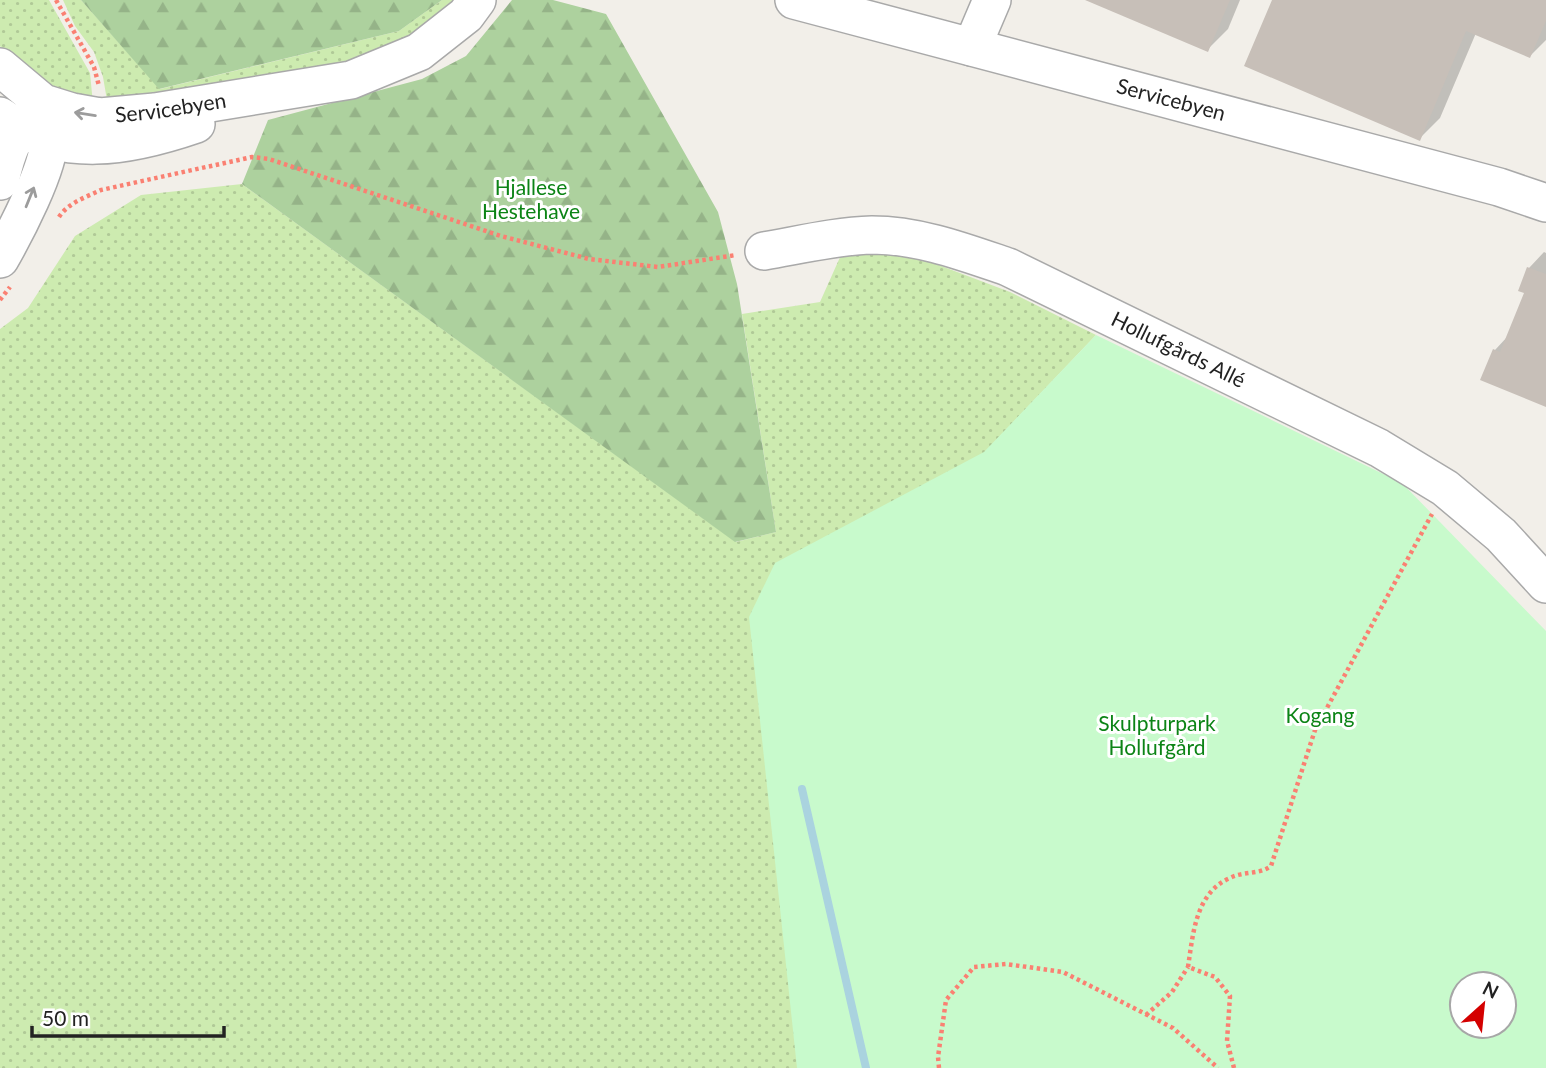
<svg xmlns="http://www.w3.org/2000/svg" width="1546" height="1068" font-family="Lato,sans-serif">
<defs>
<pattern id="grass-dots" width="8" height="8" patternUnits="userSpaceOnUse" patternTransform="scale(1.75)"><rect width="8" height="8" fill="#cdebb0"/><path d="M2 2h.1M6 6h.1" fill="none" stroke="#b0c997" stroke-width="1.8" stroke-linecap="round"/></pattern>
<pattern id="forest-firs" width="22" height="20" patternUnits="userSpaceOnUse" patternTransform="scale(1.75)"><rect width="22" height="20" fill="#add19e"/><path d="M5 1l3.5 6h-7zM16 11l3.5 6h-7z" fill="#95b388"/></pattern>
</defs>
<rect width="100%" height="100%" fill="#f2efe9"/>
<g fill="url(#grass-dots)">
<polygon points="0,0 49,0 90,73 93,104 50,88 9,57 0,46"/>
<polygon points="63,0 81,0 160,89 399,31 442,0 454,0 422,30 388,50 346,65 108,106 103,77 94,52 75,26"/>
<polygon points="242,184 736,542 776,532 742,314 820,302 841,255 899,250 1010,292 1096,335 984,453 810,1068 0,1068 0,329 28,308 75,236 141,195"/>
</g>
<g fill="url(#forest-firs)">
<polygon points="81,0 442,0 399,31 159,89"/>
<polygon points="512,0 553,0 606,14 718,212 737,284 776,532 735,542 242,184 268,120 422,79 466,56"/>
</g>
<path fill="#c8facc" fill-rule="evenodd" d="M1096,335l306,148 144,148v437h-749l-48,-451 26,-54 209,-111zM1462,984h42v42h-42z"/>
<g fill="#0003">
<polygon points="1090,0 1240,0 1228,29 1207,50"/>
<polygon points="1274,0 1546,0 1546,40 1530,56 1476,33 1440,118 1419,139"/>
<polygon points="1544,252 1546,253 1546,405 1483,379 1495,350 1508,336 1526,292 1529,268"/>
</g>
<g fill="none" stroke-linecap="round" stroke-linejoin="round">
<polyline stroke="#aad3df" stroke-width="8" points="802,789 866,1068"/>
</g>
<g fill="#c7bfb8">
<polygon points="1085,0 1230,0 1208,52"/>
<polygon points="1272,0 1546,0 1546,21 1530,58 1466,31 1420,141 1244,66"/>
<polygon points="1527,267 1546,274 1546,407 1480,380 1493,349 1500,352 1524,293 1518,291"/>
</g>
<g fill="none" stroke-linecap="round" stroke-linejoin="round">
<defs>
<g id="minor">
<path id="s1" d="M794,0l705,187 47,16"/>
<polyline points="972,47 992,0"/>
<path id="s2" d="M0,67l43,36 29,9 28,5 55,-5 196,-32 68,-28 47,-37 11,-15"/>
<path d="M0,116c62,44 129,31 196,8"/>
<path d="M0,181c7,-31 13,-47 35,-70"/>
<path id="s3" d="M764,251c35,-6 72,-15 108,-16 47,0 92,17 136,32l371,181 66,40 56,47 45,49"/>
<path d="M0,259c15,-26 49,-91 49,-119 0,-7 -2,-16 -3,-23"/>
</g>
</defs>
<use href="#minor" stroke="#a9a9a9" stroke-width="40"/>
<g stroke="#fa8072" stroke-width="4.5" stroke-dasharray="3.5 3.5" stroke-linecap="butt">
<polyline points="56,0 94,67 99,86"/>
<path d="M59,217c9,-14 27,-20 42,-27l151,-33 17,2 232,77 88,23 69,8 78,-12"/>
<polyline points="0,300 10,287"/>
<polyline points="1146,1015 1172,992 1188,967"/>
<polyline points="939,1068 938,1057 946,1000 974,967 1006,964 1063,972 1173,1028 1218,1068"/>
<path d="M1234,1068l-7,-27 3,-45 -15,-19 -27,-10c5,-32 7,-74 42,-89 13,-7 29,-3 41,-12l44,-136 117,-216"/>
</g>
<use href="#minor" stroke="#fff" stroke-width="37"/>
</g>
<defs><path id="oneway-shaft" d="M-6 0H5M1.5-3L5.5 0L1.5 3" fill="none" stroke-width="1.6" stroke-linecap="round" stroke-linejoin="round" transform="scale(1.75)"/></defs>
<g stroke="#9c9c9c">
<use href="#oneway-shaft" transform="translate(85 114) rotate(-171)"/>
<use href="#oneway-shaft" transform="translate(30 197) rotate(-68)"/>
</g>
<g text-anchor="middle" stroke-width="6" stroke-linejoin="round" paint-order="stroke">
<g font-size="21" fill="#222" stroke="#fff">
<text dy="7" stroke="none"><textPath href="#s1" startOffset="390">Servicebyen</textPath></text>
<text dy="7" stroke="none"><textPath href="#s2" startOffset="186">Servicebyen</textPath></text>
<text dy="7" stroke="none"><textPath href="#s3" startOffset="439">Hollufgårds Allé</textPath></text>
</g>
<g font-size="21" fill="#0c8416" stroke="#fff">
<text x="531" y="195">Hjallese<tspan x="531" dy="24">Hestehave</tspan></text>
<text x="1320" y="723">Kogang</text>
<text x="1157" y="731">Skulpturpark<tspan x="1157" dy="24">Hollufgård</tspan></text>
</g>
</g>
<g transform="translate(1483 1005) rotate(27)"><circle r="33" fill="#ffffff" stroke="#a7a7a7" stroke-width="2"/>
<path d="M0-5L12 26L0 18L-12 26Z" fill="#d40000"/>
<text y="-10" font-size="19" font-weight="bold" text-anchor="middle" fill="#222222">N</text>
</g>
<path d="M32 1026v10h192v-10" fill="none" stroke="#222222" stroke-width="3.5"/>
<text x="42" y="1026" font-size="21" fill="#222222" stroke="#ffffff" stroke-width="5" paint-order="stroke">50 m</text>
</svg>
